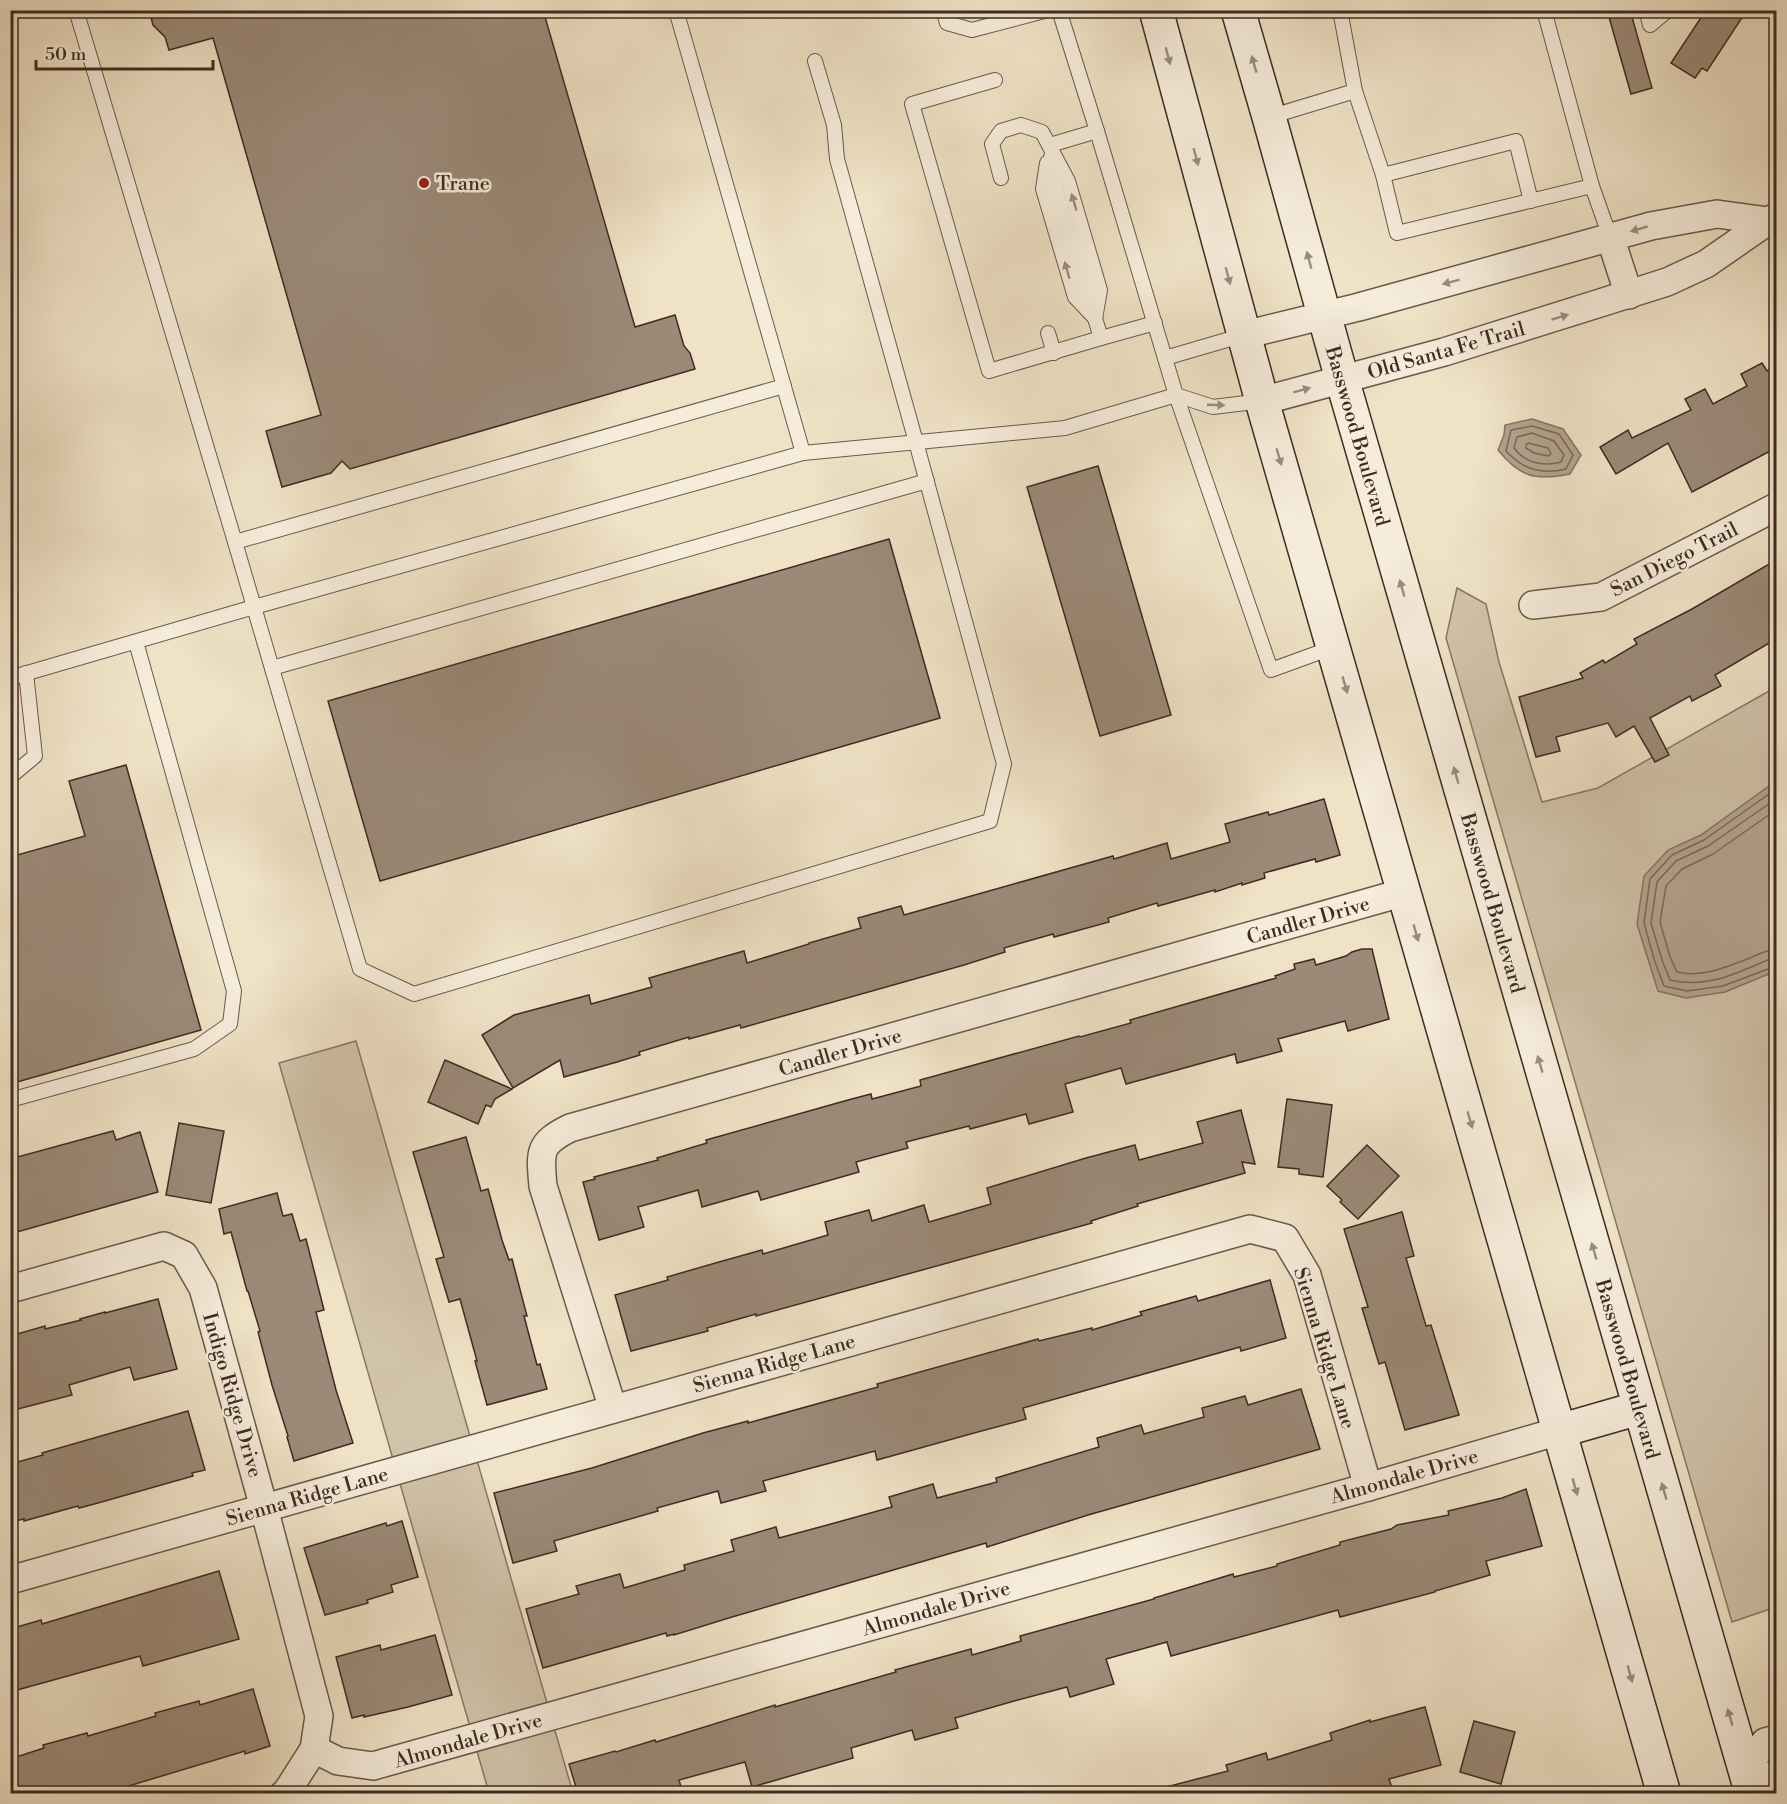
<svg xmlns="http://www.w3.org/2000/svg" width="1787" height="1804" font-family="'Libre Bodoni',serif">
<rect width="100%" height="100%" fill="#efe2c6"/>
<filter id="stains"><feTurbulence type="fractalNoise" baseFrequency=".00333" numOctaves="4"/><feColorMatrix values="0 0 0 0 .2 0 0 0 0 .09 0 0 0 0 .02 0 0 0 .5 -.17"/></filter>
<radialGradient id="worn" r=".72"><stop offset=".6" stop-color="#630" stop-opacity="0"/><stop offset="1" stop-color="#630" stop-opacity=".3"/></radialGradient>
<g fill="#d1c3aa" stroke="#887767" stroke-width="1.5">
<polygon points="1457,588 1486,604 1499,662 1542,802 1598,788 1776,687 1776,1607 1732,1622 1446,638"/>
<polygon points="356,1041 573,1793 489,1793 279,1063"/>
</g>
<g fill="#b3a48f" stroke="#857464" stroke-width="1.5">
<path d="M1532,419l31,10 18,26 -11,19c-35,7 -50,3 -72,-24l6,-15 1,-10z"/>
<polygon points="1776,781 1776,971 1725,992 1686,998 1658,991 1637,924 1644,876 1668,850 1701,835"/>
</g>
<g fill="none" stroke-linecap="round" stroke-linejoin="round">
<g stroke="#79685a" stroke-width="1.5">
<path d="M1532,426l27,8 14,21 -7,14c-24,6 -44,0 -60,-18l5,-21z"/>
<path d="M1532,433l22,8 10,14 -3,7c-17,5 -36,1 -47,-14l3,-11z"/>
<polygon points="1528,443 1548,448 1551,454 1548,456 1534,453 1526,448 1526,445"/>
<polyline points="1776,789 1704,840 1672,855 1650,879 1644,923 1655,962 1664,986 1687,991 1723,986 1776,966"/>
<path d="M1776,799l-68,47 -32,15 -19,21 -6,41 11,37 8,20c38,9 66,-7 100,-21l6,-1"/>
<path d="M1776,810l-63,44 -31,15 -16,17 -6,36 10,35 7,15c25,6 50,-5 73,-14 9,-4 17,-8 26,-9"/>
</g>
</g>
<g fill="#9b8a78" stroke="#3f2b24" stroke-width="1.5">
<polygon points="149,10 543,10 635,327 675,315 684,346 690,353 695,369 350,469 342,461 331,473 282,487 266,431 321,415 213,38 169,50 165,37 153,25"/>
<polygon points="1607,10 1630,10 1652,88 1631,94"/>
<polygon points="1706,10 1747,10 1707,71 1702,68 1695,78 1671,63"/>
<polygon points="1762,363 1767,371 1776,365 1776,448 1692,492 1668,443 1616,474 1600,447 1628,430 1632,438 1691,410 1685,399 1705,389 1713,404 1747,386 1741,374"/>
<polygon points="1098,466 1171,715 1100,736 1027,487"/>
<polygon points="889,539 940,718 380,881 328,701"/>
<polygon points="1776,560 1776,639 1715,675 1721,686 1692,701 1690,696 1650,718 1669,755 1655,762 1634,726 1616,737 1608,723 1556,737 1560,751 1536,757 1519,697 1583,678 1580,673 1603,660 1605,663 1637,644 1634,639 1692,609"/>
<polygon points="126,765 201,1030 10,1084 10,857 85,836 69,781"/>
<polygon points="1324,799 1340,855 1316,862 1315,859 1264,873 1265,878 1242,885 1242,883 1215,892 1215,890 1158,906 1157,903 1108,918 1109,922 1054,937 1053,934 1004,948 1005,952 964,965 741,1028 740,1025 689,1039 689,1037 639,1052 640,1055 617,1062 564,1077 560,1060 513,1088 482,1035 514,1015 589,995 591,1004 652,987 649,978 744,951 747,963 809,944 809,943 861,928 858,918 901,906 904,915 1113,856 1114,859 1167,843 1171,859 1230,842 1225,824 1268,812 1269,815"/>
<polygon points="1362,949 1372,949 1389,1019 1348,1031 1345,1021 1278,1039 1282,1051 1237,1063 1235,1054 1126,1084 1121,1068 1065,1084 1073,1112 1029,1124 1026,1114 970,1129 969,1126 906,1142 908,1148 856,1162 859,1172 761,1200 758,1191 702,1207 698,1190 638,1207 644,1227 599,1240 583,1182 595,1179 594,1177 658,1160 657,1158 707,1143 706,1140 848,1100 871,1094 872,1099 921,1086 920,1080 1079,1036 1080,1037 1131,1023 1130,1020 1276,978 1275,976 1295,969 1294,964 1314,959 1316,965 1346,956 1352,952"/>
<polygon points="445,1060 512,1089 495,1099 491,1107 486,1105 478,1124 428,1102"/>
<polygon points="1287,1099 1332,1105 1323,1177 1299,1174 1299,1169 1278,1167"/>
<polygon points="1241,1110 1255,1164 1242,1162 1245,1173 1137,1204 1138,1206 1091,1221 1092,1223 756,1316 756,1314 707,1328 708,1331 631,1351 615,1295 668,1280 667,1277 719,1262 762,1250 763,1254 828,1235 825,1222 869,1210 872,1221 924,1205 929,1222 991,1204 987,1188 1086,1158 1135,1145 1139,1160 1203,1143 1197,1122"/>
<polygon points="179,1123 224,1131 211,1203 166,1195"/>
<polygon points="113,1131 116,1140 140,1132 158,1192 10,1234 10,1159"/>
<polygon points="466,1137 481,1191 488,1189 502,1240 509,1260 512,1259 527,1316 524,1316 537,1365 540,1364 547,1389 487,1405 475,1361 477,1361 460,1299 449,1302 436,1259 444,1257 413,1152"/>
<polygon points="1367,1145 1399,1176 1358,1219 1340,1202 1342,1200 1327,1186"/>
<polygon points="277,1193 283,1216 292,1214 300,1241 306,1239 324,1310 316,1312 336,1390 353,1443 294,1461 287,1437 288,1436 272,1385 258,1332 260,1331 248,1291 247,1291 231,1232 224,1234 219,1209"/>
<polygon points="1402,1212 1414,1256 1406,1258 1426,1326 1431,1325 1459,1415 1405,1430 1385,1362 1379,1364 1362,1308 1368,1307 1344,1229"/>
<polygon points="1270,1280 1286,1338 1241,1351 1240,1347 1023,1408 1026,1419 974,1433 877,1460 875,1451 763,1481 766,1491 721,1503 718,1491 657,1508 658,1511 554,1541 557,1551 513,1563 494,1493 592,1468 703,1433 748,1421 748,1423 878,1387 877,1384 1038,1339 1039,1341 1092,1328 1092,1330 1142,1315 1140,1312 1196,1296 1198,1301"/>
<polygon points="158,1299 177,1369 134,1380 130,1367 69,1385 72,1395 10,1411 10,1336 45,1326 45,1329 81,1320 80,1319 105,1312 105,1313"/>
<polygon points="1301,1389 1320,1449 1088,1515 987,1547 986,1543 732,1617 674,1635 674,1634 667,1636 666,1633 543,1668 526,1609 579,1594 576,1586 620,1574 624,1588 685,1570 684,1565 734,1551 731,1540 776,1527 779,1538 831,1524 892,1507 889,1497 933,1484 937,1498 997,1482 996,1478 1099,1447 1097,1438 1141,1425 1144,1434 1204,1417 1202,1408 1245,1396 1248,1405"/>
<polygon points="188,1411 205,1470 192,1473 193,1476 98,1503 79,1508 78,1506 24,1521 24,1519 10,1522 10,1464 43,1455 42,1453"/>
<polygon points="1526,1489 1542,1546 1486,1561 1490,1575 1435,1591 1435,1592 1340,1617 1338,1610 1171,1656 1167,1642 1106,1659 1114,1684 1070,1697 1067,1687 1014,1701 955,1718 958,1728 915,1740 912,1730 851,1748 853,1758 752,1787 745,1762 679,1780 683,1794 578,1794 569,1764 615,1751 616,1752 655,1740 656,1742 775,1705 775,1707 896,1672 895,1670 971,1649 972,1655 1021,1641 1020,1636 1154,1599 1154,1598 1233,1574 1234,1577 1277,1566 1277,1564 1340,1545 1340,1542 1391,1529 1397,1525 1449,1515 1448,1511 1502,1498"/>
<polygon points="402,1521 418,1577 391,1585 393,1592 367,1600 368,1603 325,1615 304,1548 386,1523 387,1526"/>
<polygon points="219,1571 239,1639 143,1666 140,1656 10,1692 10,1629 41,1620 42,1624"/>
<polygon points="435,1635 452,1695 408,1707 364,1717 364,1715 352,1718 336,1657 380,1645 381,1650"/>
<polygon points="253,1689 270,1746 245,1754 245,1751 102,1794 10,1794 10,1759 44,1748 43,1745 87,1733 88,1736 156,1716 155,1713 199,1701 200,1705"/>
<polygon points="1425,1707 1441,1765 1389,1779 1392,1788 1374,1794 1166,1794 1166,1787 1228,1771 1226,1765 1266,1753 1268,1760 1332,1740 1330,1733 1370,1720 1370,1722"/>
<polygon points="1474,1721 1515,1732 1501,1784 1460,1772"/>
</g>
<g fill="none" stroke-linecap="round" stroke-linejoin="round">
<defs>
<g id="service">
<polyline points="76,10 235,542 360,969 414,994 990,821 1004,764 916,442 837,159 834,125 815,61"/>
<polyline points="676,10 803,453"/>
<polyline points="943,10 947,23 972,30 1048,10"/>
<polyline points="1059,10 1097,131 1176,395 1213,407 1262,401"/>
<polyline points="1646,10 1650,25 1668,10"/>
<polyline points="995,80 912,104 989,371 1101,338"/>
<polyline points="1355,91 1383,175 1397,233 1592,186 1544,10"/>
<polyline points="1269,117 1355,91 1340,10"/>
<polyline points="1050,145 1097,131"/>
<polyline points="1051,157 1055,186 1101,338 1155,323"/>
<polyline points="1047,163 1043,189 1075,297 1092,315"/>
<polyline points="1383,175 1516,141 1531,201"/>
<polyline points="1001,178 992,144 1001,131 1021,125 1042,132 1068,181 1100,290 1095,319"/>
<polyline points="1592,186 1610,237"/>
<polyline points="1048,333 1054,353"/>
<polyline points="1165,358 1244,335"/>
<polyline points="235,542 784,386"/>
<polyline points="272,668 927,481"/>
<polyline points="10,678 254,607 803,453 1065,428 1176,395 1271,670 1334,647"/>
<polyline points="10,777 35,756 26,673"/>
<polyline points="10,1100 194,1049 230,1024 234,991 136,642"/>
</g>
<g id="minor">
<polyline points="1610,237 1629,295"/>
<polyline points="1244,335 1359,307 1651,226 1717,214 1768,221"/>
<polyline points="1262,401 1444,352 1667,282 1706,264 1768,221 1776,217"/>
<polyline points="1533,605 1601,597 1776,507"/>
<polyline points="10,1289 164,1246 184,1255 203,1288 264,1508 319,1716 314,1749 286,1793 284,1794"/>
<path d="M613,1409l-70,-223c-3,-34 -5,-42 27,-58l835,-236"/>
<polyline points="10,1580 1250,1229 1285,1238 1307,1275 1368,1487"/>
<polyline points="1776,1739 1765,1742 1745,1770 1776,1779"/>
<polyline points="314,1749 338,1761 373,1766 1368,1487 1559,1431"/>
</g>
<g id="secondary">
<polyline points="1156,10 1262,401 1664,1794"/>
<polyline points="1238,10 1269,117 1342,379 1752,1794"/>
<polyline points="1559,1431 1639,1408"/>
</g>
</defs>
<use href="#service" stroke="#6b594c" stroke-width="16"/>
<use href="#minor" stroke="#6b594c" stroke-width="30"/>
<use href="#secondary" stroke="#3f2b24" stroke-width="36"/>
<use href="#service" stroke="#f5ecda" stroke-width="14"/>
<use href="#minor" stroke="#f5ecda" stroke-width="27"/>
<use href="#secondary" stroke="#f5ecda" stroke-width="33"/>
</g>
<defs><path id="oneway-solid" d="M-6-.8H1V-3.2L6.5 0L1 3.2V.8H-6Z" transform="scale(1.5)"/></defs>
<g fill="#9a8c7f">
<use href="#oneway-solid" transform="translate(1168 56) rotate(75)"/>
<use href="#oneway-solid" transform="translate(1254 64) rotate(-106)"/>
<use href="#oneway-solid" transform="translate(1196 157) rotate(75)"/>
<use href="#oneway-solid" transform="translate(1074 202) rotate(-106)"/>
<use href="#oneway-solid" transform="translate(1639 229) rotate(164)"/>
<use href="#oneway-solid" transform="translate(1309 260) rotate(-105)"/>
<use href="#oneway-solid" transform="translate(1067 270) rotate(-106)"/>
<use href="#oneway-solid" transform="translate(1228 276) rotate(75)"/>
<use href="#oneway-solid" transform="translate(1451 282) rotate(165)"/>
<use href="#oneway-solid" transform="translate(1560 317) rotate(-17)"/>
<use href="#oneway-solid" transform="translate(1302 390) rotate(-15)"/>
<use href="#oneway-solid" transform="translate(1216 405) rotate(2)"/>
<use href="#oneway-solid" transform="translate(1279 457) rotate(74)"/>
<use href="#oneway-solid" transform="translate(1402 588) rotate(-106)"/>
<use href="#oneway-solid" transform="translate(1345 685) rotate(74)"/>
<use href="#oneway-solid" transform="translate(1456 775) rotate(-106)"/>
<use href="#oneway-solid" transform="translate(1416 933) rotate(74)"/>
<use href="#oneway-solid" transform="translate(1540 1064) rotate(-106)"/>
<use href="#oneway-solid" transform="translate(1470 1120) rotate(74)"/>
<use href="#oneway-solid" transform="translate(1594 1251) rotate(-106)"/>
<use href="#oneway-solid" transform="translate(1575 1487) rotate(74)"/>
<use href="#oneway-solid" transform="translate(1664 1491) rotate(-106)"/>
<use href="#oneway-solid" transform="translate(1630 1674) rotate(74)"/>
<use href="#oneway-solid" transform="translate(1730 1717) rotate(-106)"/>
</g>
<circle fill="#8f2418" stroke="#f5ecda" stroke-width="2" cx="424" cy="183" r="6"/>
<g text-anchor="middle" stroke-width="5" stroke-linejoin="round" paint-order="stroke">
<g font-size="20" fill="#3f2b24" stroke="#f5ecda" text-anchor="start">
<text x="436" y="190">Trane</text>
</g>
<g font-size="20" fill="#3f2b24" stroke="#f5ecda">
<text transform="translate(1446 350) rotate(-16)" y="7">Old Santa Fe Trail</text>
<text transform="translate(1358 436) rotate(74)" y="7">Basswood Boulevard</text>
<text transform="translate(1674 559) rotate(-27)" y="7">San Diego Trail</text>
<text transform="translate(1493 903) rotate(74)" y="7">Basswood Boulevard</text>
<text transform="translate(1308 920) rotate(-16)" y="7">Candler Drive</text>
<text transform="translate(840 1052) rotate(-16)" y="7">Candler Drive</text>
<text transform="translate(1325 1348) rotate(73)" y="7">Sienna Ridge Lane</text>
<text transform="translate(774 1363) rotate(-16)" y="7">Sienna Ridge Lane</text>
<text transform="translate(1628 1369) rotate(74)" y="7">Basswood Boulevard</text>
<text transform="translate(233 1395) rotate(74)" y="7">Indigo Ridge Drive</text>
<text transform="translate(1404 1476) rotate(-16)" y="7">Almondale Drive</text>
<text transform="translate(307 1496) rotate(-16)" y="7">Sienna Ridge Lane</text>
<text transform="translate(936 1608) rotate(-16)" y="7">Almondale Drive</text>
<text transform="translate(468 1740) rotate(-16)" y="7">Almondale Drive</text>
</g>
</g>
<rect width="1787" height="1804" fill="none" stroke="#efe2c6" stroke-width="36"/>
<rect x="12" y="12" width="1763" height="1780" fill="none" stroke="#3f2b24" stroke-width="3"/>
<rect x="18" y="18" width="1751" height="1768" fill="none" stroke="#3f2b24" stroke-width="1.5"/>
<path d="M36 60v9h177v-9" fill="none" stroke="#3f2b24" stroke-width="3"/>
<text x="45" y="60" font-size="18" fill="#3f2b24" stroke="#f5ecda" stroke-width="4.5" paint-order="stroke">50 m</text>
<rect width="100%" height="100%" filter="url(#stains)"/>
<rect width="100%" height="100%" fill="url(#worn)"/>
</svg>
